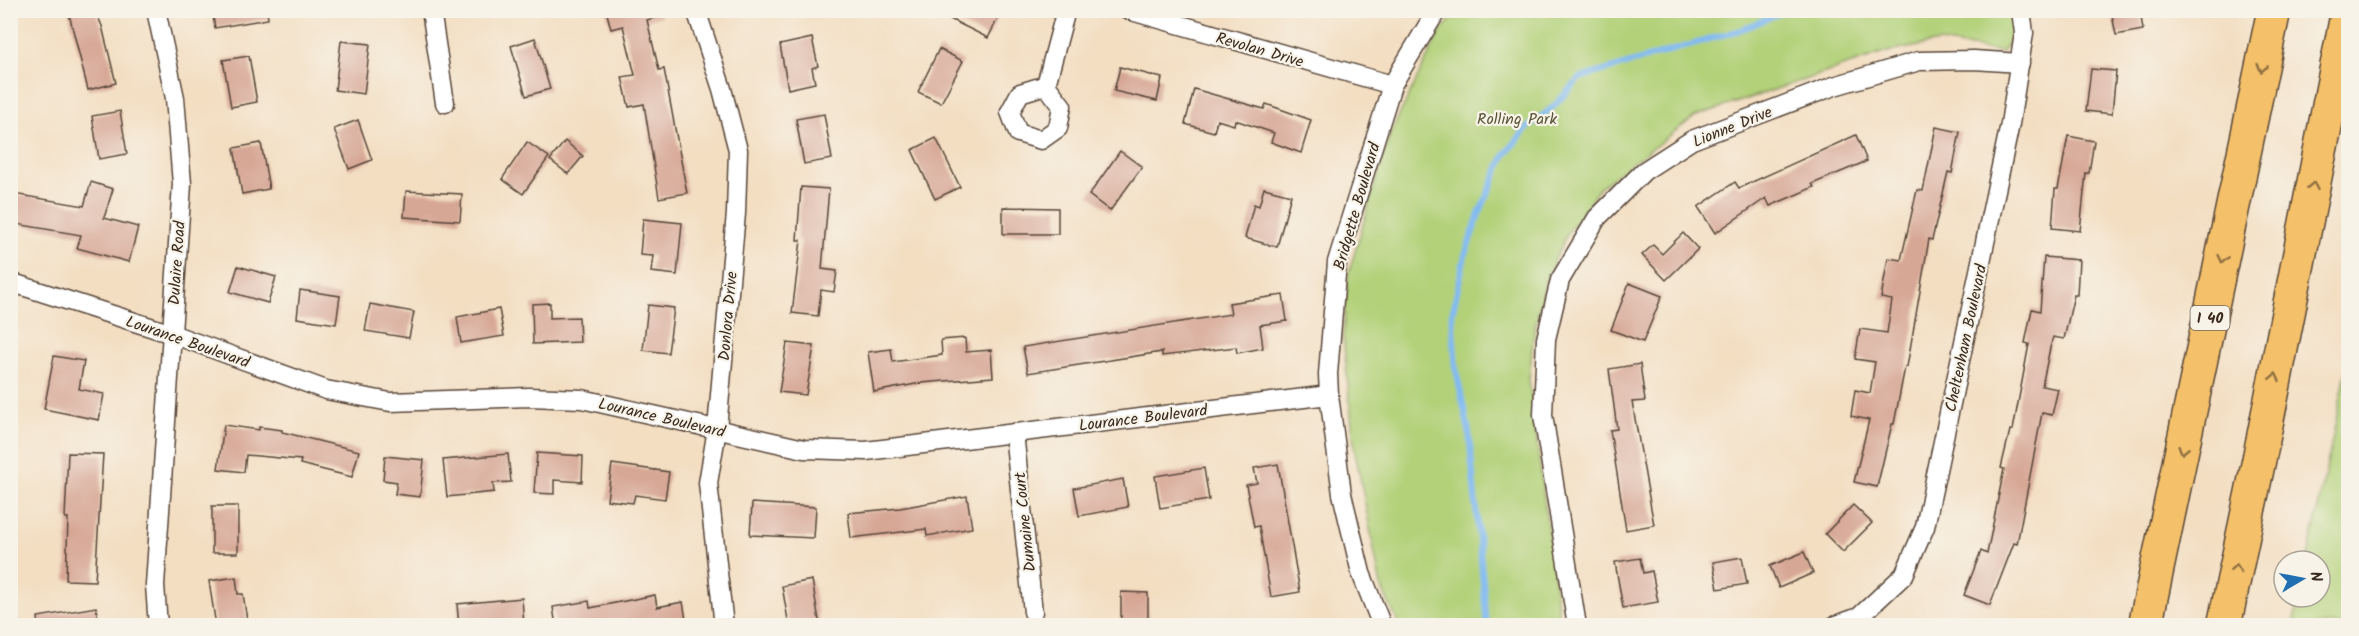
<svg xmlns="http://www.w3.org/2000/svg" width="2359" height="636" font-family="Kalam,sans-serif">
<rect width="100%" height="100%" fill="#f7f3e8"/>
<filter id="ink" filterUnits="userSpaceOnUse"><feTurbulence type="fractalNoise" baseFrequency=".0167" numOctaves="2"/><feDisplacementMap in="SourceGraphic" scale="12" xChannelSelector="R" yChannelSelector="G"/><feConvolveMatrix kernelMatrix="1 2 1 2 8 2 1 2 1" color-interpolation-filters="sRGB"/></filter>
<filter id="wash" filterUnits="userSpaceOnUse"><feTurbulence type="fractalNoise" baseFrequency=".008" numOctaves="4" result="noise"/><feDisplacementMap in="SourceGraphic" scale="24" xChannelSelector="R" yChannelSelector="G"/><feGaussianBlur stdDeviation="1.35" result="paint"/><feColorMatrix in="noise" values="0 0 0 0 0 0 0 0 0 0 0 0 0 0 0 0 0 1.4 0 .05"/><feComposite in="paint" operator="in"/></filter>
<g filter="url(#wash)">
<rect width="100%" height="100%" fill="#f3dec2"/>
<g fill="#b2d179" stroke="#767e4c" stroke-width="1.5">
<polygon points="1458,11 2009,10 2013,35 2002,52 1939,42 1887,52 1696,116 1600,187 1567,234 1547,277 1534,331 1529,379 1560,625 1399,625 1381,586 1354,446 1343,335 1348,275 1390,134 1440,32"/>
<polygon points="2348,363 2348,625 2293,625 2299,597 2320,597 2320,561 2307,561"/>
</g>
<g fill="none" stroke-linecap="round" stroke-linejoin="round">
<polyline stroke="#81baf2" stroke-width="6" points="1487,626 1469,432 1456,370 1452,314 1465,255 1479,214 1504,156 1527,128 1554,106 1580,78 1740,30 1787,10"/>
</g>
<g id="blocks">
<g fill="#d7a796">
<polygon points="68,10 95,10 102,26 116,83 88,90"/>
<polygon points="212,10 267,10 268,19 215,28"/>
<polygon points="606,10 661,10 661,16 647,20 659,70 664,69 687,193 659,198 644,104 629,107 622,77 635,75 623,26 611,29"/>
<polygon points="932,10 1002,10 988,38"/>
<polygon points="2111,10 2140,10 2143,30 2116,35"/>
<polygon points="535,38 550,89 526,96 511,46"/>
<polygon points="812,38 818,66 812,68 815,83 788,89 780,45"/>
<polygon points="341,41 370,44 364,94 335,90"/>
<polygon points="939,49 963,61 941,103 918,92"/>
<polygon points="249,56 257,102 231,107 223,60"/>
<polygon points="1120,67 1162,78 1157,101 1114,91"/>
<polygon points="2091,69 2116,71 2112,114 2086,111"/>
<polygon points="1194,89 1264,109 1266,104 1311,120 1301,153 1271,142 1274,133 1235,120 1234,125 1217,120 1214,132 1185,124"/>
<polygon points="120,111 127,154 99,159 92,116"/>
<polygon points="824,114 832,159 804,164 796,119"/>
<polygon points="358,120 372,160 349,169 334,129"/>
<polygon points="1936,127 1960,132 1952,173 1948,172 1932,240 1929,239 1907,367 1905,367 1894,424 1892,424 1877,487 1854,482 1869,420 1851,416 1855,390 1870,393 1875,362 1855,359 1860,329 1887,333 1892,300 1881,298 1888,258 1901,260 1917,190 1923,191"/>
<polygon points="1856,135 1867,161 1812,184 1814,187 1770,206 1766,198 1715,233 1698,207 1735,182 1739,188"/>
<polygon points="2068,136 2094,141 2089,173 2086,173 2080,231 2052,228 2055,189 2058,189"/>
<polygon points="936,138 960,187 935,199 912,150"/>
<polygon points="565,141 583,156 568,174 550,160"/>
<polygon points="527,142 549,157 523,194 502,179"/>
<polygon points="261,143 269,189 242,194 234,148"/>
<polygon points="1120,151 1142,167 1110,211 1089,195"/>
<polygon points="91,182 113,189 104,218 138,227 129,262 77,248 81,235 10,223 14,194 84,206"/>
<polygon points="801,187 829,189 822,269 837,271 834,292 821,290 818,316 792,313 801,240 797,240"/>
<polygon points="1264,188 1291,195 1277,247 1245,238 1254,204 1259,206"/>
<polygon points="406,191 462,194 460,221 404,217"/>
<polygon points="1003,207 1058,208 1058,234 1003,234"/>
<polygon points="643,219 682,223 677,275 651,272 653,256 640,255"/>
<polygon points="1683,233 1698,249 1666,280 1642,255 1653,245 1662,254"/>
<polygon points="2044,257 2079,260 2077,295 2074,295 2064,339 2053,337 2050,348 2042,386 2058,389 2052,415 2042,413 2017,544 2014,543 1990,605 1964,595 1981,551 1987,554 2004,469 2001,468 2010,430 2013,430 2029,344 2025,343 2032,309 2040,311"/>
<polygon points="238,266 276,277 268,303 230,292"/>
<polygon points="1629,283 1662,296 1643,342 1611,330"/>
<polygon points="300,290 340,296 336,324 297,318"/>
<polygon points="1283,295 1287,321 1260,325 1263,348 1237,353 1236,347 1162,356 1162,352 1028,373 1023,347 1231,314 1229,303"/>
<polygon points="550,303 550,318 579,317 580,342 533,344 532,304"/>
<polygon points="370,304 414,312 409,338 365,331"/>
<polygon points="648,305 674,308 668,353 643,350"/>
<polygon points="499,309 504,336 461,343 457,317"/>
<polygon points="965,338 966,352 991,350 993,377 921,383 874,392 868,352 891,349 893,362 942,355 941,340"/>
<polygon points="787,343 814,346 806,395 779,392"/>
<polygon points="54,356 84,361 79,389 104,394 99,420 44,409"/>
<polygon points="1640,364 1645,401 1632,402 1654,525 1626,530 1610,430 1617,429 1609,369"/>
<polygon points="224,425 259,430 259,427 282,430 282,432 359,451 352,477 300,464 301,460 246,455 244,472 218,469"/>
<polygon points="68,453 103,454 95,581 66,580 68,518 65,518"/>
<polygon points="537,453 583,456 582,482 554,480 554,494 534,493"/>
<polygon points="508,454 511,482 493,483 494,492 447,497 443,460"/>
<polygon points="385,456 424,460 420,497 395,494 397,482 383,480"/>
<polygon points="612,464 669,472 665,499 635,495 633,503 607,500"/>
<polygon points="1278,464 1300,592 1271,597 1259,526 1254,527 1246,485 1257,483 1254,468"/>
<polygon points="1204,468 1209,500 1160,508 1155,476"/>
<polygon points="1123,479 1128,507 1079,516 1074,488"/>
<polygon points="967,496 972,528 927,536 926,529 851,538 848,513 900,508"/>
<polygon points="752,503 816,507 814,538 750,535"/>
<polygon points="1853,505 1872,523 1843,552 1825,534"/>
<rect x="212" y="506" width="26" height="47"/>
<polygon points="1804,552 1813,573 1779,588 1770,566"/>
<polygon points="1742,557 1747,584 1718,589 1713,562"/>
<polygon points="1640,558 1643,573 1652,571 1658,602 1623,608 1615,562"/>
<polygon points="236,577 238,594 243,594 248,626 216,626 209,581"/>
<polygon points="812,580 820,626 789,626 782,586"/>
<polygon points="1121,592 1148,593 1148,626 1121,626"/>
<polygon points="655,595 657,607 683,602 687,626 556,626 553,607 589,601 590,608"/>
<polygon points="522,598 524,626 459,626 457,604"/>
<polygon points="96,607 99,626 39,626 38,617"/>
</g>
</g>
</g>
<g filter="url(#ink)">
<use href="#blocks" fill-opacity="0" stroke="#574537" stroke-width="1.5"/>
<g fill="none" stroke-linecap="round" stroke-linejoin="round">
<defs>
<g id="minor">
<polyline points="156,10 175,98 182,184 155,585 158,626"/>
<polyline points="431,10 445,103"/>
<polyline points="696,10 722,89 738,150 736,213 717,429 708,483 724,626"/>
<polyline points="1128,10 1392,85"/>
<polygon points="1046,85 1062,106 1058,128 1041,140 1018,133 1010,112 1020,93"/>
<polyline points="1046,85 1066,10"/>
<polyline points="10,282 172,334 326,390 390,402 529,397 582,399 804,449 866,451 1329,395"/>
<polyline points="1014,433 1033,612"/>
<polyline points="1382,626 1361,573 1342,494 1329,395 1328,374 1337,262 1392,85 1437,10"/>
<polyline points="1577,626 1543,415 1546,339 1560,280 1597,218 1644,171 1692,140 1834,86 1919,61 1974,60 2020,63"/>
<polyline points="1834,626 1859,617 1904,575 1925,527 2010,124 2024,33 2021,10"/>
</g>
<g id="motorway">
<polyline points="2145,626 2274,10"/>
<polyline points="2224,626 2261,450 2348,10"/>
</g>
</defs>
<use href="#minor" stroke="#574537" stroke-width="21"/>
<use href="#motorway" stroke="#574537" stroke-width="36"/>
<use href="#minor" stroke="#fff" stroke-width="18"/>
<use href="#motorway" stroke="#f4c16a" stroke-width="33"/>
</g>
<defs><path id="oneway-chevron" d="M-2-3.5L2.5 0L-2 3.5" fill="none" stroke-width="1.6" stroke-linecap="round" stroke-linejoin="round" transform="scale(1.5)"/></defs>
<g stroke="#8e6e40">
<use href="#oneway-chevron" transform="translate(2262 68) rotate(102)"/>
<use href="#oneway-chevron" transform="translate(2313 186) rotate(-79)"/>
<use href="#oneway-chevron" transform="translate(2223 259) rotate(102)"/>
<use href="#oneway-chevron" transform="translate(2275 377) rotate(-79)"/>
<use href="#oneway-chevron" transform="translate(2183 450) rotate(102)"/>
<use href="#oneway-chevron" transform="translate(2236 568) rotate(-78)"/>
</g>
</g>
<g text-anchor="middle" stroke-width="4.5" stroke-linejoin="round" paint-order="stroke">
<rect fill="#f7f3e8" stroke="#73665b" stroke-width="1.5" x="2190.5" y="306" width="39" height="24" rx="4.5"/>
<g font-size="15" font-weight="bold" fill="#3b2a1e">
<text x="2210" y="323">I 40</text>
</g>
<g font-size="16" fill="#3b2a1e" stroke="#f7f3e8">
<text transform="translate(1260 49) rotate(16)" y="6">Revolan Drive</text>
<text transform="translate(1732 126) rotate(-22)" y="6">Lionne Drive</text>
<text transform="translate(1356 206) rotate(-74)" y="6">Bridgette Boulevard</text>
<text transform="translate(176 263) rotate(-86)" y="6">Dulaire Road</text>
<text transform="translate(727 316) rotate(-85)" y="6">Donlora Drive</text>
<text transform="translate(1965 338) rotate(-78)" y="6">Cheltenham Boulevard</text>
<text transform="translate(188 341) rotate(19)" y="6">Lourance Boulevard</text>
<text transform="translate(662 417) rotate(13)" y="6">Lourance Boulevard</text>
<text transform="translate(1143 417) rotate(-7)" y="6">Lourance Boulevard</text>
<text transform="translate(1024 522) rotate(-96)" y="6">Dumaine Court</text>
</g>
<g font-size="16" fill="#595435" stroke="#f7f3e8">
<text x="1517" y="124">Rolling Park</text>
</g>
</g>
<rect width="2359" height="636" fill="none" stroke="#f7f3e8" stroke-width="36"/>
<g transform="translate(2302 579) rotate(80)"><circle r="28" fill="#f7f3e8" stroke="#aca397" stroke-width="1.5"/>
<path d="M0-4.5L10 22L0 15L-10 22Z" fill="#1f6fb2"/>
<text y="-9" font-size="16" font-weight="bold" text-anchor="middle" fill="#3b2a1e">N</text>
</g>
</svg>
